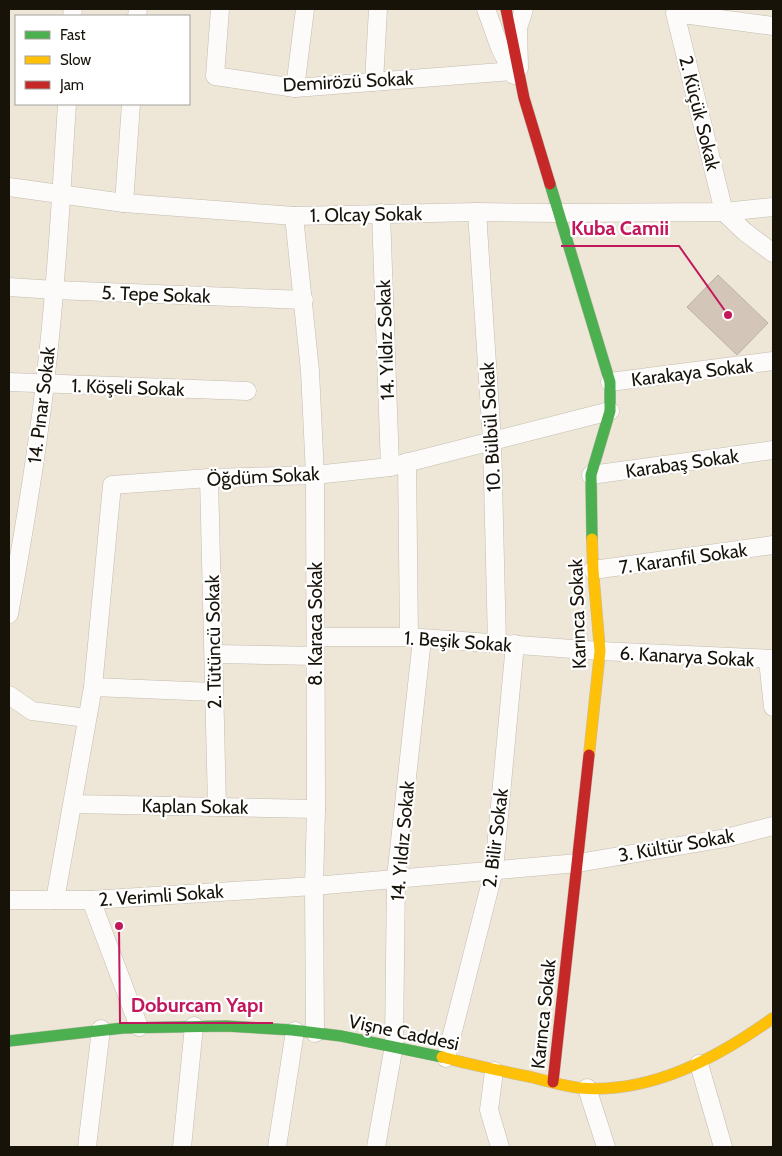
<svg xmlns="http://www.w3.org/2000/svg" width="782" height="1156" font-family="Cabin,sans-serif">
<rect width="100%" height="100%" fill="#eee6d6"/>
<polygon fill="#d3c6b9" stroke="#bab1a6" points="718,275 768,323 737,355 687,307"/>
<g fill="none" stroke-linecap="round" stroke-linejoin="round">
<defs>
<g id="street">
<polyline points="220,9 215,76 295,88 512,71 519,68 518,28 524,9"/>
<polyline points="486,9 500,48 514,75"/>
<polyline points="72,16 73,9"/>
<polyline points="137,16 138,9"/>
<polyline points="374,82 378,9"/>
<polyline points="295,88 305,9"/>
<polyline points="9,187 124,203 294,216 477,212 559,213 724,212 773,207"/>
<polyline points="124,203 131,104"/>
<polyline points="477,212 492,440 497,643"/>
<polyline points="724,212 675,13 773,26"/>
<polyline points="724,212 745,232 773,253"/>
<polyline points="381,213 390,467"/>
<polyline points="294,216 310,371 315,475 316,809 314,886 315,1033"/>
<polyline points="9,287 55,290 304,300"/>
<polyline points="9,382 247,391"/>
<polyline points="610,382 773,361"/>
<polyline points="407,462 409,637"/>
<polyline points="591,475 773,450"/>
<polyline points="209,478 217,806"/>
<polyline points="593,570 773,545"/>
<path d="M9,614c14,-77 27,-153 36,-231 11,-93 16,-186 22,-279"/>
<polyline points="316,637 409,637 600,651 773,659"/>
<polyline points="214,654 315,656"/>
<polyline points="768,660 773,707"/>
<polyline points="93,687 214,692"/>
<polyline points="9,695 32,711 87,718"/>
<polyline points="73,804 316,809"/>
<polyline points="9,900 91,900 314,886 578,863 726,838 773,826"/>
<polyline points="55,900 93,687 112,485 209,478 315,475 390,467 610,411"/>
<polyline points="91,900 139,1027"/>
<polyline points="446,1058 494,870 515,644"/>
<polyline points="699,1064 723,1147"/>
<polyline points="494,1071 489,1110 500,1147"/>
<polyline points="587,1088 606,1147"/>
<polyline points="87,1147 101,1029"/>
<polyline points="182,1147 194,1026"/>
<polyline points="277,1147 295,1031"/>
<polyline points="376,1147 394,1045 396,878 422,639"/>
</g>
<g id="fast">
<polyline points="550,184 610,382 610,411 591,475 592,539"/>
<polyline points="9,1041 123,1028 226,1026 292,1030 341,1036 442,1057"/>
</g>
<g id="slow">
<polyline points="589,755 600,651 593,570 592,539"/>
<path d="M442,1057c30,8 59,14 89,20 16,4 32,9 49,11 71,6 137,-30 193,-70"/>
</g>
<g id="jam">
<polyline points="506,9 524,98 550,184"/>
<polyline points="553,1082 589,755"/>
</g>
</defs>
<use href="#street" stroke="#c3bcb0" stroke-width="19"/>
<use href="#fast" stroke="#c3bcb0" stroke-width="12"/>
<use href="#slow" stroke="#c3bcb0" stroke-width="12"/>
<use href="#jam" stroke="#c3bcb0" stroke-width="12"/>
<use href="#street" stroke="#fcfbf9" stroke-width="18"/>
<use href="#fast" stroke="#4caf50" stroke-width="11"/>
<use href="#slow" stroke="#ffc107" stroke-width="11"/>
<use href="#jam" stroke="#c62828" stroke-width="11"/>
</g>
<g text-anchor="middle" stroke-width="4.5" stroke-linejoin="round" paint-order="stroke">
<g font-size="19" fill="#181309" stroke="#fff">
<text transform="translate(348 81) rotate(-3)" y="7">Demirözü Sokak</text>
<text transform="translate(700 113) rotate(76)" y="7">2. Küçük Sokak</text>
<text transform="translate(366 214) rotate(-1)" y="7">1. Olcay Sokak</text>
<text transform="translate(156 294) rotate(2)" y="7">5. Tepe Sokak</text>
<text transform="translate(385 340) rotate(-92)" y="7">14. Yıldız Sokak</text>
<text transform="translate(692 372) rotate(-7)" y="7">Karakaya Sokak</text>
<text transform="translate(128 387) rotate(2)" y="7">1. Köşeli Sokak</text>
<text transform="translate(41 405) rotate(-83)" y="7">14. Pınar Sokak</text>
<text transform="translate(490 427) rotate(-93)" y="7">10. Bülbül Sokak</text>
<text transform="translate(682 463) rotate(-8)" y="7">Karabaş Sokak</text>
<text transform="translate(263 476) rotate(-3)" y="7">Öğdüm Sokak</text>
<text transform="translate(683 558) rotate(-8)" y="7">7. Karanfil Sokak</text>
<text transform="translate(577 614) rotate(-92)" y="7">Karınca Sokak</text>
<text transform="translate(315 624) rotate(-90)" y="7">8. Karaca Sokak</text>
<text transform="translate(458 641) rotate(4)" y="7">1. Beşik Sokak</text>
<text transform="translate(213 642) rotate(-91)" y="7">2. Tütüncü Sokak</text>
<text transform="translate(687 656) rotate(3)" y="7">6. Kanarya Sokak</text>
<text transform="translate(195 806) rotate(1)" y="7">Kaplan Sokak</text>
<text transform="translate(495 838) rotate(-83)" y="7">2. Bilir Sokak</text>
<text transform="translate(402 841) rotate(-85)" y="7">14. Yıldız Sokak</text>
<text transform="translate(676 845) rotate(-10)" y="7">3. Kültür Sokak</text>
<text transform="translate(161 895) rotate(-4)" y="7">2. Verimli Sokak</text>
<text transform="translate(543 1014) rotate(-84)" y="7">Karınca Sokak</text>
<text transform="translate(404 1032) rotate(12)" y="7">Vişne Caddesi</text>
</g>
</g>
<path fill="none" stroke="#c2185b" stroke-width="2" d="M728 315L679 246H561M119 926L120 1023H273"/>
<g fill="#c2185b" stroke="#fff" stroke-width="2">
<circle cx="728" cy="315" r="5"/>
<circle cx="119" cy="926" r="5"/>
</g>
<g font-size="20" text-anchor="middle" font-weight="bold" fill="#c2185b" stroke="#fff" stroke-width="4.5" stroke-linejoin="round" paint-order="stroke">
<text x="620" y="235">Kuba Camii</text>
<text x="197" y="1012">Doburcam Yapı</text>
</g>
<rect width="782" height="1156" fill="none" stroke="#181309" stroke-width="20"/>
<rect x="15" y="15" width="175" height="90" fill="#ffffff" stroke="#a3a19d"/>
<rect x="25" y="31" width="25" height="8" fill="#4caf50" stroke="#a3a19d"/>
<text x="60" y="40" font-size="15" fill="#181309">Fast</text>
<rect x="25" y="56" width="25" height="8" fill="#ffc107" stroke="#a3a19d"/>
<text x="60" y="65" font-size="15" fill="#181309">Slow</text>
<rect x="25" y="81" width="25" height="8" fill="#c62828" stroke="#a3a19d"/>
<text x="60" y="90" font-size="15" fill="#181309">Jam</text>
</svg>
